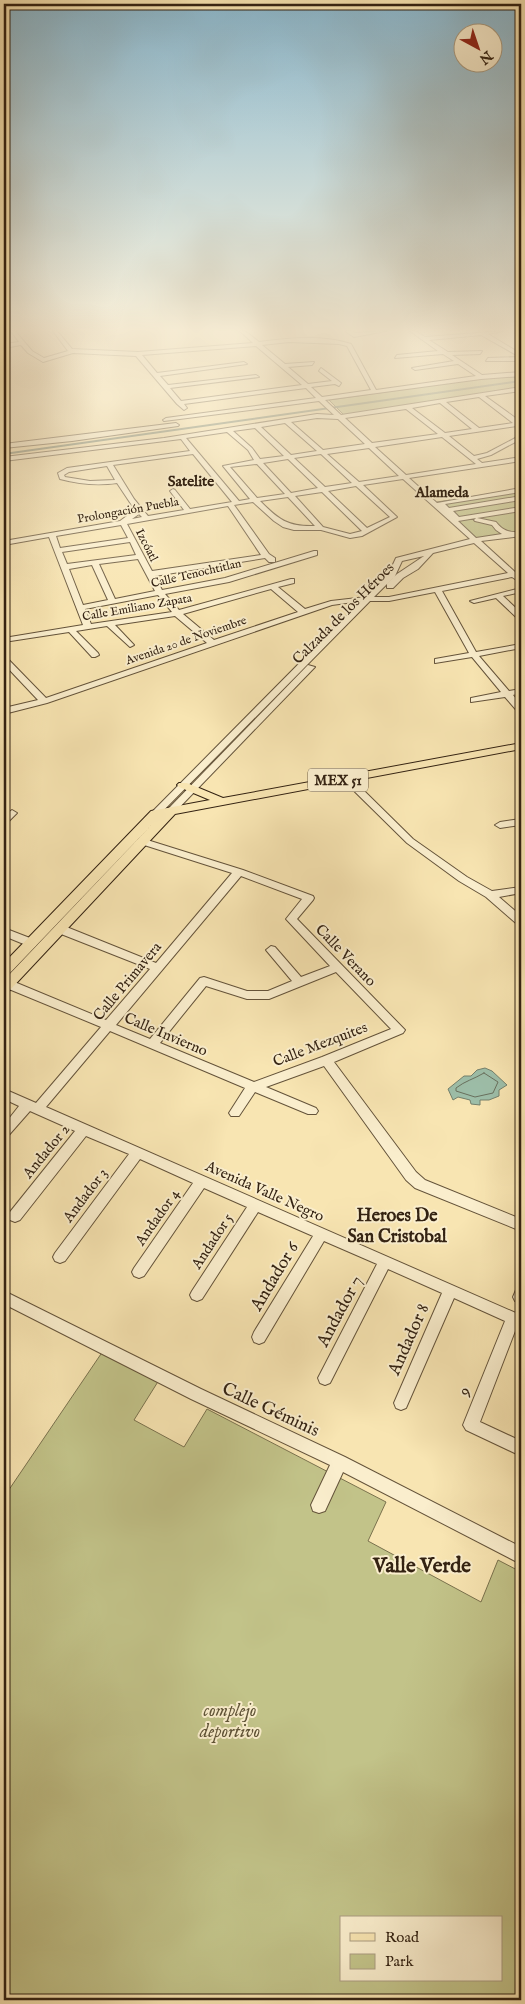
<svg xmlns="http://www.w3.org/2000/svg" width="525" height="2004" font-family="'IM FELL English',serif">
<rect width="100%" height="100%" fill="#f8e5b2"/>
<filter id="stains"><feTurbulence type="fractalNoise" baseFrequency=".004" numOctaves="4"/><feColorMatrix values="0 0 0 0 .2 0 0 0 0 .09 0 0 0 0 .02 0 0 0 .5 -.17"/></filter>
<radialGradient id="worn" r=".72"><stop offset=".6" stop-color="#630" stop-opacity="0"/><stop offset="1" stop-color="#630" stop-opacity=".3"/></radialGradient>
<g fill="#c2c389" stroke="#7a724e" fill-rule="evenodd">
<polygon points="515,377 521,377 521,388 344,415 329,400 485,378"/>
<polygon points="521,489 521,532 477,539 437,502"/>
<path d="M103,1351l56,29 -25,40 50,27 23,-38 179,93 -18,39 113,61 17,-42 23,12v428h-517v-503zM341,1918h160v62h-160z"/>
</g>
<polygon fill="#9dbfaa" stroke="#73806d" points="485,1068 492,1071 507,1085 499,1090 499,1096 489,1100 480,1100 480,1105 471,1104 470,1100 458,1097 453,1100 448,1089 464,1076 471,1076 477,1070"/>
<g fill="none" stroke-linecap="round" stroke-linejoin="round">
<path stroke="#68705e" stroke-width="1" d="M484,1073l14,9 -5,11 -18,4 -19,-6v-3c9,-7 18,-9 28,-15z"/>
<polyline stroke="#73806d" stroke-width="2" points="4,454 521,381"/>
<defs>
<g id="minor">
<path d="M11,331h4l17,20 12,7 24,-7 -15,-20h4l15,18 66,3 115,-9 -13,-12h5l14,11c29,-4 63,-7 92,2l25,46 100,-14 -18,-12 -43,6 -3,-2 42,-7 -11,-7 -48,4 2,-3 41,-4 -28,-20h5l10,6 79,-6 -16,3 33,20v7h-35l2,-3 32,-1 -39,-22 -52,5 19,12 34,-1 -2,3 -28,1 30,20 39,-3v4l-40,3 -156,21 16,15 180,-28v4l-36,5 36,26v6l-4,-2 -68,10 25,20 13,-3 34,-18v4l-30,16 -14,4 5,4 39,-6v4l-112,17 28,25 84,-15v4l-76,12 4,4 72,-12v4l-68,11 6,6 62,-10v4l-44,7 19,4c7,9 14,11 25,10v4l-40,5 34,31 6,-1v4l-2,1 2,1v6l-9,-6 -70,14 34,61 45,-8v4l-42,8 30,35 12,-2v4l-8,2 8,10v8l-3,-1 -13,-15 -34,5v-4l30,-6 -29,-35 -37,6v-4l34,-6 -34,-61 -46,9h-19l-212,215h-6l-2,-2 211,-213 -29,4 -285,98 -43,11v-6l34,-8 -34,-36v-6h3l39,40 161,-55 -32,-27 -60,9 19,20 -4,2 -23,-21 -31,5 22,22 1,2 -4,2h-3l-23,-25 -65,10v-4l79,-13 -34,-88 -45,8v-4l116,-20 15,-11 -18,-27c-20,3 -38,1 -57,-4l-2,-6 9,-5 123,-17 -9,-12 -177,22v-4l160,-19 153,-24 17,1 -15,-14 -155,20 -1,-1 3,-2 150,-20 -10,-10 -122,16 3,4 -3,2 -7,-6 -41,-48 -63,-3 -30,9 -15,-9 -7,-8 -17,3v-4l15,-2zM289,342l50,2 8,2 24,44 -49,7 -11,-10 24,-3 4,2 2,-3 -20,-15 -2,3 13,10 -24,3 -20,-17 24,-2 2,-3 -29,2 -23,-19zM256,346l46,39 -121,16 -11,-13 89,-11 -3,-2 -88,10 -8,-9 87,-12 -3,-2 -87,11 -15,-18zM479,397l34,26 -34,5 -33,-26zM440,403l32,26 -27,4 -33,-25zM406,409l32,25 -66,9 -27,-25zM317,418l21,1 27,25 -42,6 -32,-28zM285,423l32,28 -26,4 -30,-28zM255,428l29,28 -24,3 -8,-11 -19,-17zM227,432l21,18 6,10 -31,6 27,33 -11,2 -53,-63zM442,437l34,27 -70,11 -31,-28zM369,448l30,28 -40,6 -32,-28zM193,454l39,48 -42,7 -15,-19 -2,-1 -3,2 14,19 -36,6 -14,-17 -21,-34zM321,454l31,29 -27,4 -31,-29zM288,459l30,29 -27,5 -28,-30zM257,464l28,30 -28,4 -27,-31zM107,466l8,14 -25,1 -25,-4 -1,-2 5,-3zM403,479l67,60 -74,19 -7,15 -23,24 -35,4 -26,8 -27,-22 16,-4v-4h-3l-112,31 -14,-16 64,-12 88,-27v-4h-3l-89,27 -63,12 -7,-14 110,-18 4,4h6v-4l-6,-4 -35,-49 19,-3 21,19 9,6 11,3h27l29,8 12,-2 35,-19 -34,-32zM356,486l34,31 -23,11 -39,-37zM322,492l40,39 -12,3 -27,-7 -28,-31zM288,497l27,29c-27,1 -36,-6 -55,-25zM228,506l33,49 -109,16 -25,-47zM139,514l3,3 -10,2zM476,518l-2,2 1,1 17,4 4,5 6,4 -26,4 -18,-17zM121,525l7,13 -68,10 -4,-12zM130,542l6,13 -69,9 -5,-12zM474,543l34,30 -119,24h-15l21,-21 7,-15 22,-5 -27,18 -10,10v4h6l10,-10 15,-9 15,-16zM138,559l17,32 -40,8 -16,-35zM92,565l16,35 -25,5 -14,-36zM271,589l27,23 -84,28 -31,-26zM158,595l14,17 -81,12 -6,-15z"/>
<polygon points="345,331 351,331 355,333 386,331 354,337"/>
<polygon points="176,423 179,425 178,426 72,441 4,448 4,444"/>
<polygon points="521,588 521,592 503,596 521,613 521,617 516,617 496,598 474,603 470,601"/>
<polygon points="308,665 315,667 175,812 169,812 169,808"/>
<polygon points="347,776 350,777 413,839 467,877 492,891 521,887 521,893 499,897 521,916 521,924 517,924 486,897 459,881 407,843 344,781 344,777"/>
<polygon points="12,810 17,813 7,823 4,824 4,816"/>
<polygon points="521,819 521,825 500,828 495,825 500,822"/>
<path d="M144,839l99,31 70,26 1,2 -1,2 -16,19 108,111 -2,3 -69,29 82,110 9,8 96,39v12l-106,-43 -9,-8 -82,-114 -58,21 50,21 2,3 -2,3h-8l-53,-22 -16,24h-8l-2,-3 16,-25 -135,-57 -64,76 472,207 2,4 -40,104 41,19v15l-55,-26 -3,-5 42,-104 -51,-23 -48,110 -5,2 -5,-2 -2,-5 48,-110 -54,-24 -58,114 -5,2 -5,-2 -2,-5 59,-114 -53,-23 -60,101 -5,2 -5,-2 -2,-5 2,-5 59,-96 -55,-24 -56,87 -5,2 -5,-2 -2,-4 2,-4 55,-84 -43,-19 -60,88 -5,2 -5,-2 -2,-4 2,-4 59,-85 -53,-24 -75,102 -5,2 -5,-2 -2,-4 2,-4 74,-99 -43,-18 -66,84 -5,2 -5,-2 -2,-4 2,-4 65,-81 -45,-20 -22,25 -4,2v-13l15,-19 -15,-7v-10l32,14 65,-76 -97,-40v-6h8l94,39 44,-51 -94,-37 -1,-3 1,-3h8l92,37 76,-90 -91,-29 -2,-2zM241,876l61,23 -16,20 44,47 -29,11 -26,-30 -4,-1 -5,4 26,31 -24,10h-21l-43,-14 -4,1 -50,61 -34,-14zM336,972l55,57 -69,28 -68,25 -94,-39 46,-57 41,13h22z"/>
<polygon points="4,928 35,940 36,943 31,947 4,936"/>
<polygon points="521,1288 521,1303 520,1303 515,1301 513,1297 516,1290"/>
<polygon points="4,1291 201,1389 345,1457 521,1547 521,1564 343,1472 325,1511 319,1513 313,1511 311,1505 330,1465 191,1399 4,1304"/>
</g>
<polygon id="major" points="521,743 521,749 175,814 9,991 4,993 4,980 159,817 9,974 4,976 4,963 151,811 210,800 179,787 177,785 179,783 187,783 223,798"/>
</defs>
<use href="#minor" stroke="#64533a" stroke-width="2"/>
<use href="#major" stroke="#332212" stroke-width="2"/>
<use href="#minor" fill="#faeecd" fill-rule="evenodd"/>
<use href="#major" fill="#f8e5b2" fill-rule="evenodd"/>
</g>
<linearGradient id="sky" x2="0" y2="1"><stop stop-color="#8ab8cf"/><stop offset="0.54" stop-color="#fcf3dc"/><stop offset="1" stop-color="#fcf3dc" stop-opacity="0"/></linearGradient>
<rect width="525" height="611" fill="url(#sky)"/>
<g text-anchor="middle" stroke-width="4" stroke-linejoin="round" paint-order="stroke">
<g font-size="12" fill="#332212" stroke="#faeecd">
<text transform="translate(128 510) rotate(-10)" y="4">Prolongación Puebla</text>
<text transform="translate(147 545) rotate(63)" y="4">Izcóatl</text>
<text transform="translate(196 573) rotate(-13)" y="4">Calle Tenochtitlan</text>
<text transform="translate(137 607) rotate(-10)" y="4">Calle Emiliano Zapata</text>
<text transform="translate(186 640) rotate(-19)" y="4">Avenida 20 de Noviembre</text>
</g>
<rect fill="#faeecd" stroke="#6f5f4a" stroke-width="1" x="308" y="768.5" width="60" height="23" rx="4"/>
<g font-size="14" font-weight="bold" fill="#332212">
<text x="338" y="785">MEX 51</text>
</g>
<g font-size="15" font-weight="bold" fill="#332212" stroke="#faeecd">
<text x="191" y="486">Satelite</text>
<text x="442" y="497">Alameda</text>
</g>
<g font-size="15" fill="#332212" stroke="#faeecd">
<text transform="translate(343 613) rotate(-45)" y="5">Calzada de los Héroes</text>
<text transform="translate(346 955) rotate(46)" y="5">Calle Verano</text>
<text transform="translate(127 981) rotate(-50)" y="5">Calle Primavera</text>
<text transform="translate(166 1034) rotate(23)" y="5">Calle Invierno</text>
<text transform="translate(320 1044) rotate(-21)" y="5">Calle Mezquites</text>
<text transform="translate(46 1151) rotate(-51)" y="5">Andador 2</text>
<text transform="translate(265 1191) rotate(24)" y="5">Avenida Valle Negro</text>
<text transform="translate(85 1195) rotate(-53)" y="5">Andador 3</text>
<text transform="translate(157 1217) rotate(-55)" y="5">Andador 4</text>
<text transform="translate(212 1241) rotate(-57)" y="5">Andador 5</text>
</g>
<g font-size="18" font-weight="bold" fill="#332212" stroke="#faeecd">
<text x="397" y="1221">Heroes De<tspan x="397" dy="21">San Cristobal</tspan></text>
</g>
<g font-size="18" fill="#332212" stroke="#faeecd">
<text transform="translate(274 1276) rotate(-59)" y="6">Andador 6</text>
<text transform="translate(339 1311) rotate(-62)" y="6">Andador 7</text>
<text transform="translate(408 1339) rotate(-66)" y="6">Andador 8</text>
<text transform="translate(464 1391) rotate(-68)" y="6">9</text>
<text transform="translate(271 1409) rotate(25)" y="6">Calle Géminis</text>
</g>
<g font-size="18" font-style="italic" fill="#5e5236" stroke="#faeecd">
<text x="230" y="1716">complejo<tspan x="230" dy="21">deportivo</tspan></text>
</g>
<g font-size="21" font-weight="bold" fill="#332212" stroke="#faeecd">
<text x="422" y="1572">Valle Verde</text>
</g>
</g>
<rect width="525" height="2004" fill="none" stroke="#f8e5b2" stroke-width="20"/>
<rect x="5" y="5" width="515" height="1994" fill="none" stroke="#332212" stroke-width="2.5"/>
<rect x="10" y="10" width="505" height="1984" fill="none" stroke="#332212"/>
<rect x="340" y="1916" width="162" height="65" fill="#faeecd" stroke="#aa9c82"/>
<rect x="350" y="1933" width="25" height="8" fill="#f8e5b2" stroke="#aa9c82"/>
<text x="385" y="1942" font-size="15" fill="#332212">Road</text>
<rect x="350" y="1954" width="25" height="15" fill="#c2c389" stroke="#aa9c82"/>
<text x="385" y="1966" font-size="15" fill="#332212">Park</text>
<g transform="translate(478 48) rotate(140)"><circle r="24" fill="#faeecd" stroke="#aa9c82"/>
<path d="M0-4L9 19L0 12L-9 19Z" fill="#8f2418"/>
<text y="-8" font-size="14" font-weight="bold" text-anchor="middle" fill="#332212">N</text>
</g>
<rect width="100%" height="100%" filter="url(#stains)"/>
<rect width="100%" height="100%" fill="url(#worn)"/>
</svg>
